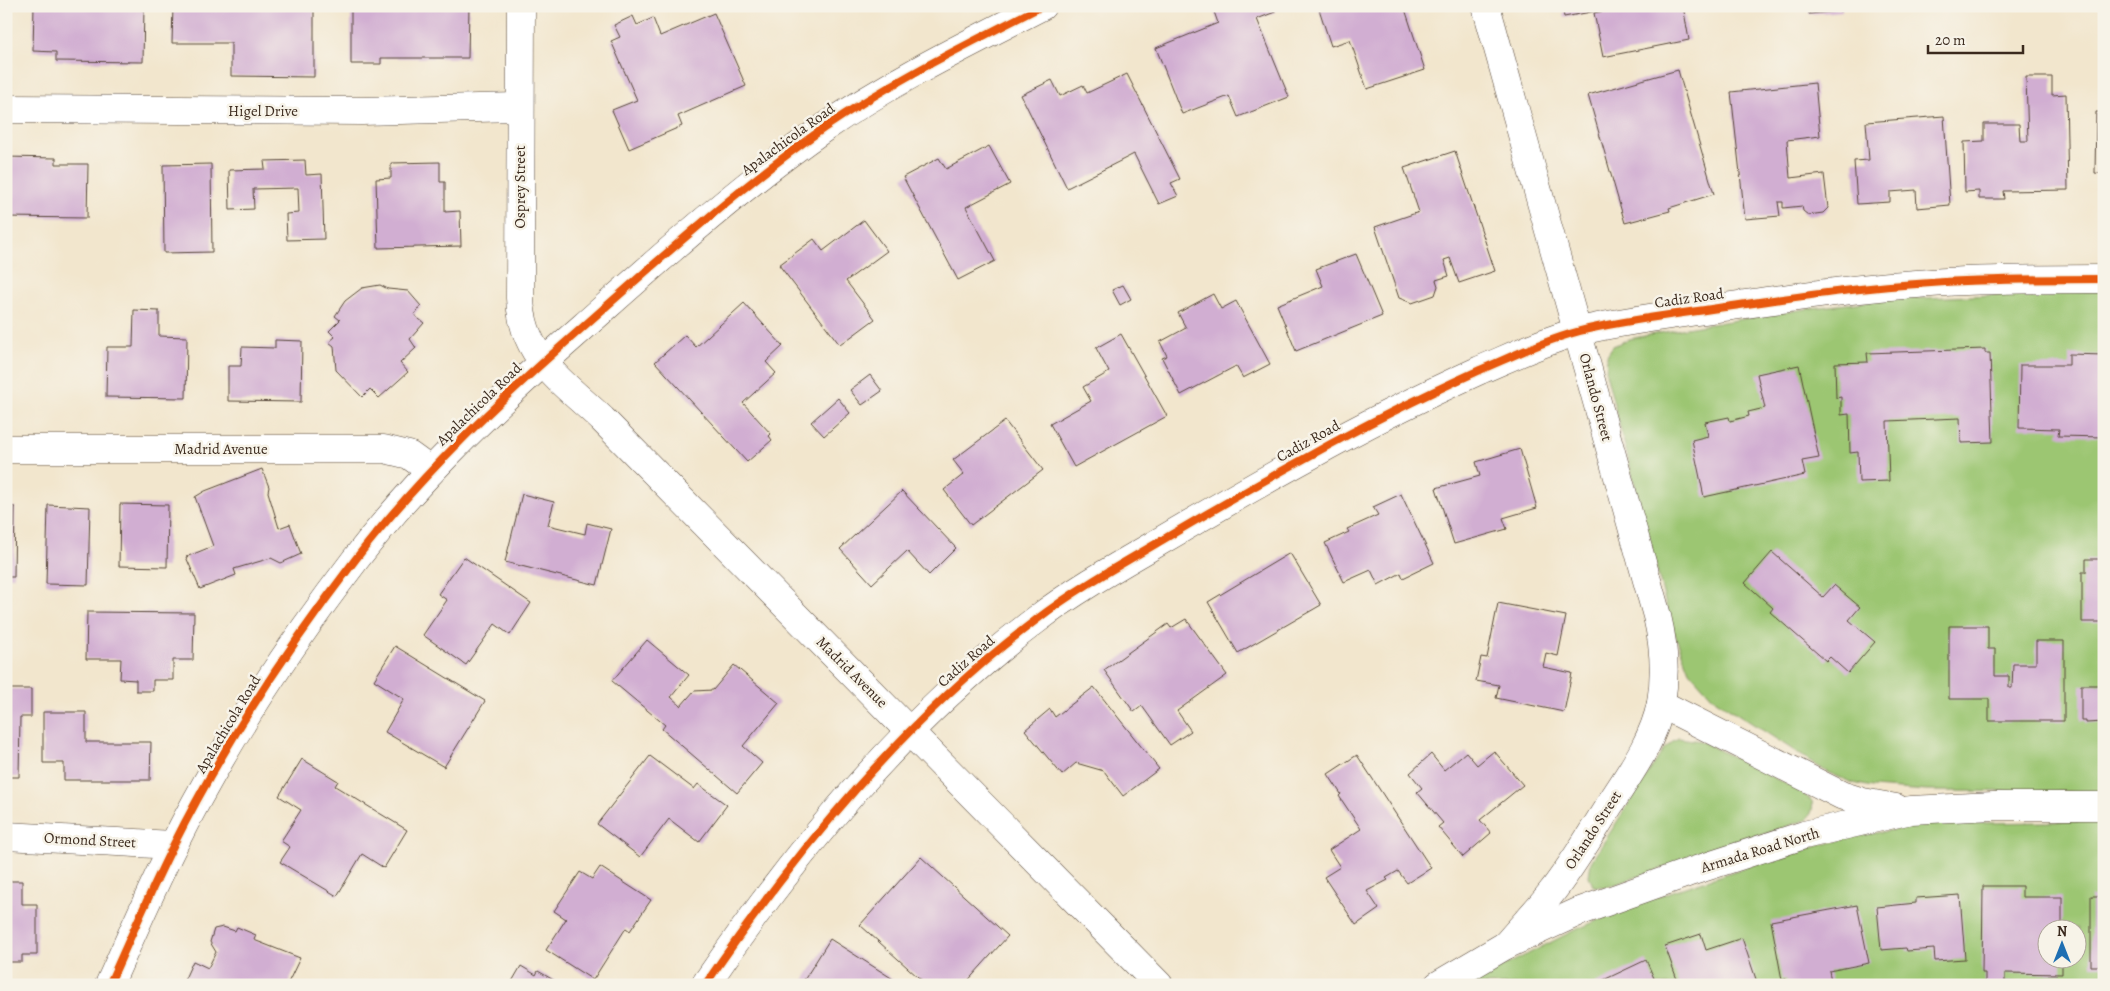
<svg xmlns="http://www.w3.org/2000/svg" width="2110" height="991" font-family="Alegreya,serif">
<rect width="100%" height="100%" fill="#f7f3e8"/>
<filter id="ink" filterUnits="userSpaceOnUse"><feTurbulence type="fractalNoise" baseFrequency=".02" numOctaves="2"/><feDisplacementMap in="SourceGraphic" scale="10" xChannelSelector="R" yChannelSelector="G"/><feConvolveMatrix kernelMatrix="1 2 1 2 8 2 1 2 1" color-interpolation-filters="sRGB"/></filter>
<filter id="wash" filterUnits="userSpaceOnUse"><feTurbulence type="fractalNoise" baseFrequency=".0096" numOctaves="4" result="noise"/><feDisplacementMap in="SourceGraphic" scale="20" xChannelSelector="R" yChannelSelector="G"/><feGaussianBlur stdDeviation="1.12" result="paint"/><feColorMatrix in="noise" values="0 0 0 0 0 0 0 0 0 0 0 0 0 0 0 0 0 1.4 0 .05"/><feComposite in="paint" operator="in"/></filter>
<g filter="url(#wash)">
<rect width="100%" height="100%" fill="#f2e6cd"/>
<g fill="#9cc672" stroke="#6c7848" fill-rule="evenodd">
<polygon points="2080,291 2104,291 2104,792 1927,791 1872,787 1853,783 1827,772 1713,698 1689,671 1671,624 1606,373 1607,355 1613,346 1629,339 1686,328 1812,308 1882,300"/>
<path d="M1678,738l23,3 99,50 12,10c2,11 -2,17 -12,21l-193,65 -14,-1 -4,-10 2,-14 73,-113z"/>
<path d="M2104,821v164h-637l104,-53 69,-30 146,-48 68,-17 71,-13zM2048,928h30v30h-30z"/>
</g>
<g id="blocks">
<g fill="#d1aed2">
<polygon points="34,6 144,6 143,62 56,61 56,52 33,51"/>
<polygon points="173,6 277,6 277,8 314,8 314,77 231,76 231,43 172,43"/>
<polygon points="351,6 469,6 468,58 381,58 381,64 351,64"/>
<polygon points="1212,6 1273,6 1275,12 1257,19 1289,97 1238,117 1229,96 1182,114 1156,48 1218,23"/>
<polygon points="1318,6 1404,6 1425,70 1367,89 1350,40 1331,46"/>
<polygon points="1562,6 1618,6 1618,7 1564,17"/>
<polygon points="1628,6 1683,6 1689,40 1603,57 1594,13"/>
<polygon points="1809,6 1842,6 1842,11 1809,14"/>
<polygon points="714,13 746,86 678,116 682,126 629,149 612,110 637,100 611,41 620,37 614,25 633,16 637,25 653,18 660,36"/>
<polygon points="1678,70 1714,194 1669,208 1670,211 1625,223 1588,95"/>
<polygon points="1127,74 1180,179 1171,183 1178,196 1159,204 1134,154 1067,188 1021,95 1052,80 1060,96 1083,85 1087,93"/>
<polygon points="2026,77 2052,77 2052,95 2066,94 2068,190 2003,191 2004,199 1979,199 1979,191 1965,192 1964,142 1984,141 1984,124 2019,124 2020,141 2028,141"/>
<polygon points="1815,83 1820,136 1787,140 1790,178 1824,174 1828,208 1823,213 1808,215 1803,211 1802,206 1783,208 1783,202 1778,202 1780,216 1745,219 1731,92"/>
<polygon points="2096,112 2104,112 2104,174 2095,173"/>
<polygon points="1944,116 1950,205 1917,208 1916,190 1890,192 1890,202 1857,204 1854,161 1869,160 1866,122"/>
<polygon points="989,146 1010,184 966,207 995,261 958,280 903,177 939,158 946,169"/>
<polygon points="1455,151 1495,271 1459,283 1450,258 1444,260 1449,276 1436,280 1438,286 1435,295 1412,303 1399,298 1375,227 1419,212 1404,168"/>
<polygon points="6,157 56,158 56,164 88,164 87,218 6,217"/>
<polygon points="305,160 306,175 322,174 324,239 287,240 286,214 299,213 298,188 253,189 254,209 230,210 229,170 265,169 264,161"/>
<polygon points="440,162 440,182 445,182 445,212 460,211 461,246 378,248 376,179 391,178 391,163"/>
<polygon points="211,164 212,252 164,253 163,165"/>
<polygon points="864,220 887,251 846,281 875,319 840,345 779,265 814,239 823,251"/>
<polygon points="1356,254 1382,316 1296,351 1277,305 1323,286 1316,269"/>
<polygon points="380,285 388,289 408,291 421,306 414,315 424,323 410,339 416,348 400,363 408,372 379,398 370,389 362,397 336,370 334,346 329,342 335,337 329,331 340,320 335,316 345,301 362,288"/>
<polygon points="1123,285 1131,299 1120,305 1112,290"/>
<polygon points="1213,294 1221,309 1236,301 1270,364 1243,378 1236,366 1181,395 1162,358 1167,356 1160,342 1186,328 1178,313"/>
<polygon points="744,303 783,346 766,362 776,373 743,403 771,434 769,436 772,440 747,462 655,362 685,335 696,347"/>
<polygon points="134,310 159,311 159,336 187,337 186,398 106,397 107,347 133,347"/>
<polygon points="1121,334 1167,416 1074,467 1050,424 1091,401 1083,387 1109,372 1096,348"/>
<polygon points="275,340 302,341 301,402 228,401 228,366 241,366 242,347 275,348"/>
<polygon points="1985,349 1985,353 1990,353 1993,442 1961,443 1960,418 1887,421 1889,481 1859,482 1858,452 1850,453 1849,414 1841,415 1841,397 1836,398 1835,363 1868,362 1867,353"/>
<polygon points="2069,354 2104,355 2104,437 2058,436 2059,429 2019,428 2020,365 2069,365"/>
<polygon points="1799,365 1819,458 1802,461 1805,475 1704,497 1692,440 1708,436 1705,422 1729,417 1730,421 1749,416 1748,412 1765,408 1757,374"/>
<polygon points="870,375 882,391 862,405 850,390"/>
<polygon points="838,398 850,413 824,436 811,422"/>
<polygon points="1005,421 1043,470 971,525 944,490 964,474 953,460"/>
<polygon points="1520,449 1537,508 1503,518 1507,529 1454,544 1436,488 1480,476 1476,462"/>
<polygon points="262,469 269,487 268,492 279,528 290,524 301,554 281,563 271,558 234,569 236,575 200,589 186,557 213,546 195,497 205,491"/>
<polygon points="902,491 956,548 929,575 907,551 872,584 840,549"/>
<polygon points="522,494 554,502 548,525 585,534 587,523 611,529 597,585 505,562"/>
<polygon points="1401,494 1434,563 1403,578 1401,573 1378,585 1371,570 1344,582 1325,543 1349,532 1347,529 1378,515 1373,507"/>
<polygon points="120,504 168,505 167,567 119,566"/>
<polygon points="48,505 90,507 88,585 46,584"/>
<polygon points="6,506 15,507 14,577 6,577"/>
<polygon points="1772,552 1823,597 1834,585 1860,607 1849,620 1875,642 1848,673 1830,657 1826,661 1770,612 1773,608 1745,583"/>
<polygon points="1290,553 1321,605 1238,653 1208,602"/>
<polygon points="464,557 531,603 510,635 495,624 466,665 423,635 447,600 438,594"/>
<polygon points="2086,559 2104,559 2104,622 2082,622 2082,572 2086,572"/>
<polygon points="1498,603 1566,616 1558,656 1546,653 1543,667 1572,673 1564,712 1496,698 1499,685 1476,681 1481,657 1487,658"/>
<polygon points="87,612 194,613 193,660 173,660 173,680 153,680 153,691 136,691 136,680 120,679 121,659 86,659"/>
<polygon points="1186,619 1227,675 1177,711 1191,731 1170,745 1142,706 1134,712 1104,670 1168,624 1171,628"/>
<polygon points="1949,626 1988,626 1988,649 1995,649 1995,676 2009,676 2009,688 2012,688 2013,664 2036,664 2036,641 2064,641 2064,721 1989,721 1989,699 1949,699"/>
<polygon points="647,640 689,675 671,697 681,706 694,691 713,690 734,665 779,703 743,746 762,763 737,793 662,729 665,725 612,681"/>
<polygon points="395,646 485,701 444,767 385,732 404,699 374,680"/>
<polygon points="2081,685 2104,685 2104,722 2086,723 2086,721 2081,721"/>
<polygon points="1094,687 1159,769 1123,796 1104,771 1076,763 1062,775 1025,730 1050,709 1055,717"/>
<polygon points="6,689 31,689 31,717 20,717 19,777 6,777"/>
<polygon points="43,712 86,712 86,742 151,742 150,780 64,780 64,763 43,763"/>
<polygon points="1494,751 1523,785 1480,820 1491,833 1463,857 1438,827 1443,823 1417,792 1422,788 1410,773 1431,754 1444,770 1466,752 1477,765"/>
<polygon points="1357,755 1431,868 1407,883 1398,871 1386,878 1388,880 1367,891 1379,909 1356,925 1324,877 1340,867 1329,850 1361,829 1339,796 1341,794 1328,774"/>
<polygon points="650,756 694,789 698,784 727,805 699,842 669,819 640,857 597,824"/>
<polygon points="302,759 338,781 335,786 407,830 384,868 362,854 337,896 280,862 290,847 281,841 301,810 279,796"/>
<polygon points="921,857 1008,936 964,985 927,985 860,925"/>
<polygon points="600,867 651,900 630,931 626,928 593,980 546,950 566,919 554,911 580,872 592,879"/>
<polygon points="6,881 22,881 22,904 37,904 37,955 22,955 22,962 6,962"/>
<polygon points="1983,886 2022,886 2022,897 2062,897 2062,928 2048,928 2048,958 2062,958 2062,974 2005,973 2005,982 2032,983 2032,985 1985,985 1985,973 1982,973"/>
<polygon points="1960,895 1965,959 1935,961 1934,949 1907,951 1906,948 1881,950 1877,907 1916,903 1916,898"/>
<rect x="2091" y="896" width="13" height="70"/>
<polygon points="1857,905 1869,963 1829,971 1832,985 1787,985 1786,979 1782,980 1771,921"/>
<polygon points="223,927 235,931 237,927 256,935 254,940 300,958 287,985 182,985 193,961 208,968 216,952 210,942 214,929"/>
<polygon points="1701,934 1706,950 1742,938 1758,985 1679,985 1665,946"/>
<polygon points="830,939 893,979 889,985 796,985 797,983 801,985"/>
<polygon points="1646,960 1657,985 1593,985"/>
<polygon points="521,966 536,975 538,971 562,985 510,985"/>
</g>
</g>
</g>
<g filter="url(#ink)">
<use href="#blocks" fill-opacity="0" stroke="#564638" stroke-width="1"/>
<g fill="none" stroke-linecap="round" stroke-linejoin="round">
<defs>
<g id="minor">
<path d="M521,6l-1,292c2,59 43,84 82,121l557,566"/>
<path d="M1486,6l171,610c7,29 9,57 4,87 -7,37 -31,70 -51,101 -19,30 -37,61 -59,89 -14,18 -30,34 -45,52"/>
<polyline points="6,109 362,111 520,107"/>
<polyline points="6,449 384,449 409,455 431,471"/>
<polyline points="1661,704 1841,795 1863,802 1896,808"/>
<polyline points="6,836 173,845"/>
<path d="M109,985c21,-46 41,-93 64,-139 50,-100 114,-197 182,-286 66,-86 147,-162 228,-233 78,-69 155,-139 241,-199 68,-47 144,-84 218,-122"/>
<path d="M705,985c92,-135 200,-266 331,-365 35,-27 73,-49 111,-71 54,-32 109,-64 164,-94 55,-31 112,-59 169,-85 33,-14 66,-30 100,-39 45,-11 92,-16 138,-23 71,-10 142,-21 213,-25 57,-4 115,-4 173,-4"/>
<polyline points="1438,985 1506,945 1578,912 1687,873 1804,835 1911,810 1993,806 2104,806"/>
</g>
</defs>
<use href="#minor" stroke="#564638" stroke-width="29"/>
<use href="#minor" stroke="#fff" stroke-width="28"/>
<defs>
<g id="cycleway">
<path d="M109,985c21,-46 41,-93 64,-139 50,-100 114,-197 182,-286 66,-86 147,-162 228,-233 78,-69 155,-139 241,-199 68,-47 144,-84 218,-122"/>
<path d="M705,985c92,-135 200,-266 331,-365 35,-27 73,-49 111,-71 54,-32 109,-64 164,-94 55,-31 112,-59 169,-85 33,-14 66,-30 100,-39 45,-11 92,-16 138,-23 71,-10 142,-21 213,-25 57,-4 115,-4 173,-4"/>
</g>
</defs>
<use href="#cycleway" stroke="#f7f3e8" stroke-width="11"/>
<use href="#cycleway" stroke="#e8590c" stroke-width="8"/>
</g>
</g>
<g text-anchor="middle" stroke-width="5" stroke-linejoin="round" paint-order="stroke">
<g font-size="15" fill="#3b2a1e" stroke="#f7f3e8">
<text x="263" y="116">Higel Drive</text>
<text transform="translate(788 139) rotate(-36)" y="5">Apalachicola Road</text>
<text transform="translate(520 187) rotate(-90)" y="5">Osprey Street</text>
<text transform="translate(1689 298) rotate(-8)" y="5">Cadiz Road</text>
<text transform="translate(1596 397) rotate(75)" y="5">Orlando Street</text>
<text transform="translate(479 404) rotate(-44)" y="5">Apalachicola Road</text>
<text transform="translate(1308 441) rotate(-29)" y="5">Cadiz Road</text>
<text x="221" y="454">Madrid Avenue</text>
<text transform="translate(966 661) rotate(-41)" y="5">Cadiz Road</text>
<text transform="translate(852 672) rotate(45)" y="5">Madrid Avenue</text>
<text transform="translate(228 724) rotate(-59)" y="5">Apalachicola Road</text>
<text transform="translate(1593 830) rotate(-57)" y="5">Orlando Street</text>
<text transform="translate(90 840) rotate(3)" y="5">Ormond Street</text>
<text transform="translate(1760 850) rotate(-17)" y="5">Armada Road North</text>
</g>
</g>
<rect width="2110" height="991" fill="none" stroke="#f7f3e8" stroke-width="25"/>
<g transform="translate(2062 944)"><circle r="24" fill="#f7f3e8" stroke="#aca397"/>
<path d="M0-4L9 19L0 12L-9 19Z" fill="#1f6fb2"/>
<text y="-8" font-size="14" font-weight="bold" text-anchor="middle" fill="#3b2a1e">N</text>
</g>
<path d="M1928 45v8h95v-8" fill="none" stroke="#3b2a1e" stroke-width="2.5"/>
<text x="1935" y="45" font-size="15" fill="#3b2a1e" stroke="#f7f3e8" stroke-width="4" paint-order="stroke">20 m</text>
</svg>
